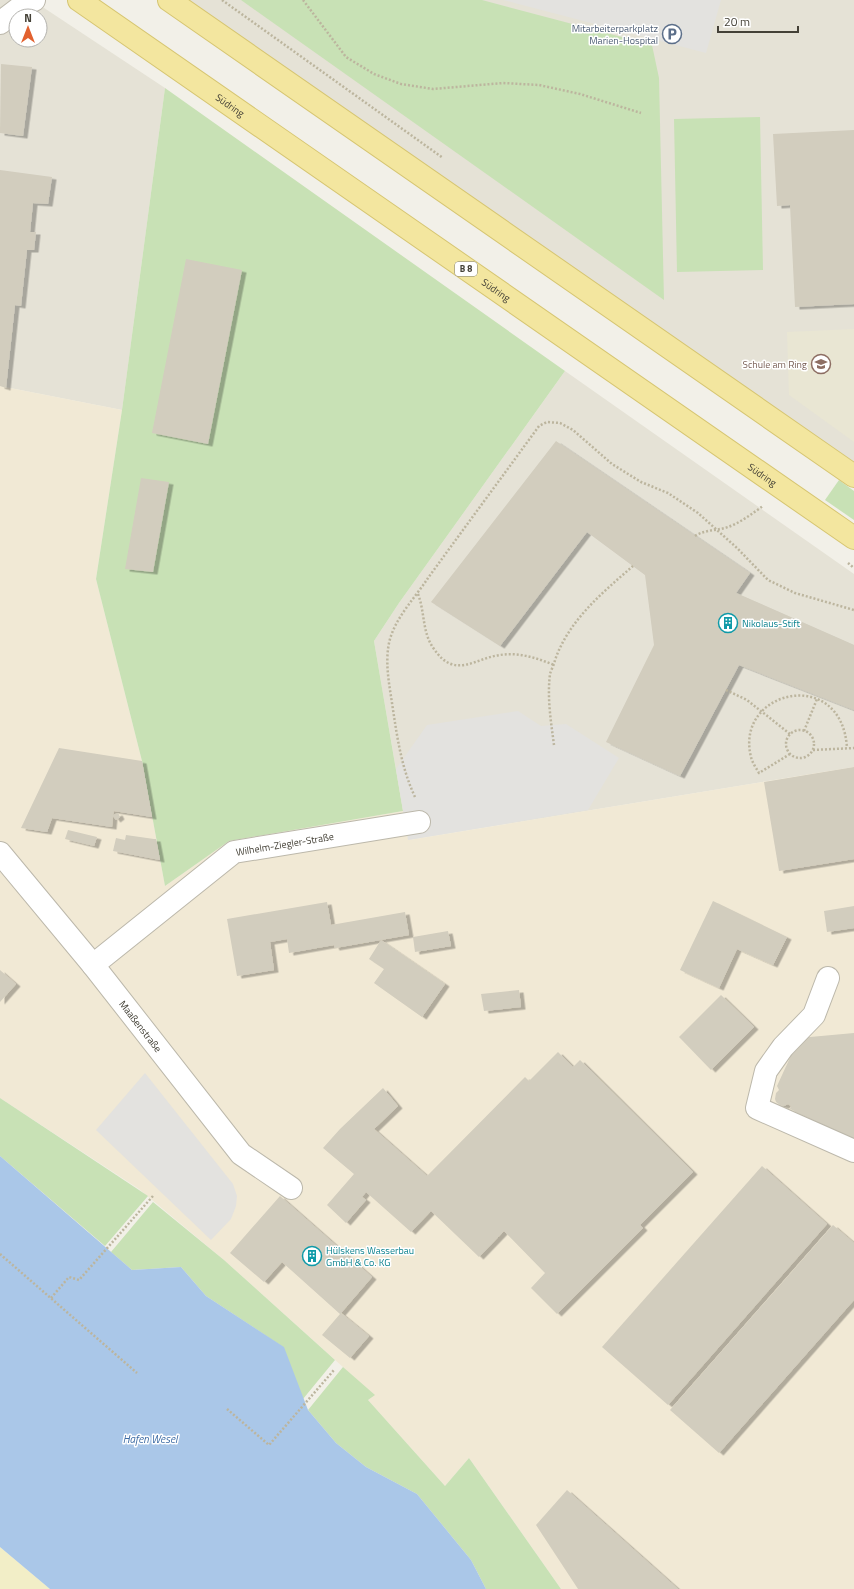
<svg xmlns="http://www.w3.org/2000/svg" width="854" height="1589" font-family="'Titillium Web',sans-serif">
<defs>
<filter id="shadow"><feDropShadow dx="4.5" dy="2.5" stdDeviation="0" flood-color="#0004"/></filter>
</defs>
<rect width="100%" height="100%" fill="#f2f0e8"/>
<g fill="#e5e2d6" fill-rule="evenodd">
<path d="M0,0h32l133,88 -43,322 -122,-24zM16,16h24v24h-24z"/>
<polygon points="169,0 854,0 854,476"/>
<polygon points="565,371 854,574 854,767 408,840 374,641 399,603"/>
</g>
<polygon fill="#f1e9d5" points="0,386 122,410 96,579 142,761 165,886 229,841 403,811 409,840 854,767 854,1589 561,1589 469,1458 445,1486 368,1400 374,1395 224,1260 139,1189 0,1098"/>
<polygon fill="#e9e6d3" points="854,329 854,442 789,395 787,332"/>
<g fill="#c8e1b5">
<polygon points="241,0 482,0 652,45 659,78 664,300"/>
<polygon points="165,88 565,371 399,603 374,641 403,811 229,841 165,886 142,761 96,579 122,410"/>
<polygon points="760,117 763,270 677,272 674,119"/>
<polygon points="839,480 854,491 854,520 825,500"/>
<polygon points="0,1098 148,1196 105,1246 0,1156"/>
<polygon points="153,1202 224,1260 335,1360 303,1399 283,1347 206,1296 181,1267 132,1270 111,1252"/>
<polygon points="343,1367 375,1395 368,1400 445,1486 469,1458 561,1589 486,1589 471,1560 417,1494 366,1467 336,1443 308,1410"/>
</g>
<polygon fill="#f2eec7" points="0,1547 50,1589 0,1589"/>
<g fill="#e3e2df">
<polygon points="503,0 721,0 706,53"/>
<polygon points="518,711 541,726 566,724 619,758 588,810 408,840 396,769 427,725"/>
<polygon points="145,1073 233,1184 237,1196 236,1206 231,1219 211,1240 96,1130"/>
</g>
<polygon fill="#aac7e8" points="0,1156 132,1270 181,1267 206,1296 284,1347 308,1410 336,1443 366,1467 417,1494 471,1560 486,1589 50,1589 0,1547"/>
<g fill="#d2cdbe" filter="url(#shadow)">
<polygon points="1,64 32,67 23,136 0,133"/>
<polygon points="854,130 854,304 795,307 790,205 777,206 773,134"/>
<polygon points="0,170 52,177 48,204 33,203 30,232 36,232 34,250 27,250 21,306 15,305 6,388 0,386"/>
<polygon points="186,259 242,270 208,444 152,433"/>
<polygon points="556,441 750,573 736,593 854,645 854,710 739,665 680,776 606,742 654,645 645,575 587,532 500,646 431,602"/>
<polygon points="141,478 169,482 153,572 125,569"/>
<polygon points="59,748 142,761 152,817 114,811 113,815 118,813 120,817 116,820 113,816 112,827 52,818 47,832 21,828"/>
<polygon points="854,767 854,859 779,871 764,782"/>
<polygon points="68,830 97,837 94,846 65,839"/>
<polygon points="126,835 154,839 156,839 160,860 113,851 116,838 125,840"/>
<polygon points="713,901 787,937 773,965 737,949 719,988 680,970"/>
<polygon points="327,902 331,925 405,912 409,935 335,948 334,945 289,953 287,939 270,942 274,970 237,976 227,919"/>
<polygon points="854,906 854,928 827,932 824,911"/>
<polygon points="448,931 451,946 415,952 413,937"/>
<polygon points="381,940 445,984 422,1017 374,983 384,969 369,959"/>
<polygon points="0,970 16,984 0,1002"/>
<polygon points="519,990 521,1007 484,1011 481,994"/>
<polygon points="721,995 754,1027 711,1070 679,1037"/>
<polygon points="854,1033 854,1139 790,1109 791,1106 788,1104 784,1106 780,1105 776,1102 775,1099 776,1093 779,1090 777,1086 799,1038"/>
<polygon points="558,1052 573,1067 580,1060 693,1172 640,1225 643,1228 557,1314 531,1288 545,1273 504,1231 479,1257 431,1211 411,1232 366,1192 362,1197 366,1200 346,1223 327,1205 354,1174 323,1148 340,1129 383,1088 398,1106 374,1129 427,1176 525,1077 529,1081"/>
<polygon points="762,1166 827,1224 668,1405 602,1347"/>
<polygon points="280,1196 372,1277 341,1313 369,1336 350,1358 322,1335 340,1314 282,1262 264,1282 230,1253"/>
<polygon points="833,1225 854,1243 854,1300 719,1453 670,1410"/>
<polygon points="567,1490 678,1589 578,1589 536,1525"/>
</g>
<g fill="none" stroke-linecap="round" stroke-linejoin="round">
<defs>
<g id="minor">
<polyline points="0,23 22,6 34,0"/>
<path id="s1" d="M0,853l93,112 148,189 50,34"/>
<path id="s2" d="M93,965l141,-113 185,-30"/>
<polyline points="828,978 814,1015 783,1047 766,1071 757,1108 854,1151"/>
</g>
<g id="major">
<path id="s3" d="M79,0l775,538"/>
<polyline points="169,0 854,476"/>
</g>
</defs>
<use href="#minor" stroke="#bcb8ab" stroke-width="24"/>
<use href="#major" stroke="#d6c571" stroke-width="24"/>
<g stroke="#bcb59e" stroke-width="2.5" stroke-dasharray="2 2" stroke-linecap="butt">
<polyline points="222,0 443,158"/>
<polyline points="303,0 346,57 374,74 401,84 433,89 503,83 539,85 580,94 641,113"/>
<path d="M695,536c11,-7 22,-5 33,-9 12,-4 25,-14 35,-21"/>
<polyline points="848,563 854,568"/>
<path d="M418,594c7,18 4,39 16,55 21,31 41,9 66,6 19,-3 37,3 54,10"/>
<polyline points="726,690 747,700 790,734"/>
<circle cx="800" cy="744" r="14"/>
<polyline points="804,731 817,699"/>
<path d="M554,745c-3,-23 -7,-47 -4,-71 1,-4 4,-9 5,-14 14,-40 47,-67 78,-94"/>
<polyline points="813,750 854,748"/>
<path d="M790,754l-31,19c-3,-5 -7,-11 -8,-16 -17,-67 91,-92 96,-9"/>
<path d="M415,797c-14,-30 -18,-61 -23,-94 -3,-20 -7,-40 -3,-60 5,-24 26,-45 39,-65 37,-51 74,-101 111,-152l8,-4 13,1 13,7 39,34 29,18 27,11 30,20 39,35 31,32 27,13 59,17"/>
<polyline points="0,1254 137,1373"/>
<polyline points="51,1298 69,1277 79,1280 153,1196"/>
<polyline points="227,1409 269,1445 334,1370"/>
</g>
<use href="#minor" stroke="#fff" stroke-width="22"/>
<use href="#major" stroke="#f3e69f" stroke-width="22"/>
</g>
<defs>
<symbol id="parking-ring" viewBox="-11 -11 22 22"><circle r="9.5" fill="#fff" stroke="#5c6f8a" stroke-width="1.5"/><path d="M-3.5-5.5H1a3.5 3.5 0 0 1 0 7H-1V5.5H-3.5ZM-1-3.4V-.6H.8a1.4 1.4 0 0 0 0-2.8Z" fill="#5c6f8a"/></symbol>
<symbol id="school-ring" viewBox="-11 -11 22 22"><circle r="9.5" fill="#fff" stroke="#8d6e63" stroke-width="1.5"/><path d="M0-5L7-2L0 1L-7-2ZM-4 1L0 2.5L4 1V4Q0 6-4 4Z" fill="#8d6e63"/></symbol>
<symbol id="building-ring" viewBox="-11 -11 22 22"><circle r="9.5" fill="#fff" stroke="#0f9aa8" stroke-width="1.5"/><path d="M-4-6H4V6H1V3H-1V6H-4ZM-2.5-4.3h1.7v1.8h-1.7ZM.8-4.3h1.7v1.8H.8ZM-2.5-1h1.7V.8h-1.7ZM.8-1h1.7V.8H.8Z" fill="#0f9aa8"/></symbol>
</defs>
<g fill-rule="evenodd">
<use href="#parking-ring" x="661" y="23" width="22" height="22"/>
<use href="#school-ring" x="810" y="353" width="22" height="22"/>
<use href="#building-ring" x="717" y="612" width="22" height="22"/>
<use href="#building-ring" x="301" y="1245" width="22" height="22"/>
</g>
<g text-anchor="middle" stroke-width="3" stroke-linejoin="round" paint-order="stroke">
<rect fill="#fff" stroke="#7c7a73" stroke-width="1" x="455" y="262" width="22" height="14" rx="3"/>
<g font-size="9" font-weight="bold" fill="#444137">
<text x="466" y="272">B 8</text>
</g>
<g font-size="10" fill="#4e5e75" stroke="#fff" text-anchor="end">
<text x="658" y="32">Mitarbeiterparkplatz<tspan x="658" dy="12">Marien-Hospital</tspan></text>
</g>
<g font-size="10" fill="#444137" stroke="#fff">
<text dy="4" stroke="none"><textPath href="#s3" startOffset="184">Südring</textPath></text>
<text dy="4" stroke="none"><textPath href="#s3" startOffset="508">Südring</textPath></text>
<text dy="4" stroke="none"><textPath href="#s3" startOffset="832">Südring</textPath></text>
<text dy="4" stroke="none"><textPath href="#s2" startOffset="232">Wilhelm-Ziegler-Straße</textPath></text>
<text dy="4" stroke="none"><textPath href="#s1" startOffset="223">Maaßenstraße</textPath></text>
</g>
<g font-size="10" fill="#785e54" stroke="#fff" text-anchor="end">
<text x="807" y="368">Schule am Ring</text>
</g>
<g font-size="10" fill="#0d838f" stroke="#fff" text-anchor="start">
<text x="742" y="627">Nikolaus-Stift</text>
<text x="326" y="1254">Hülskens Wasserbau<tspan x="326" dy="12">GmbH &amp; Co. KG</tspan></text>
</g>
<g font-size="11" font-style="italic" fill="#3c6ba4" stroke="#fff">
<text x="150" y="1443">Hafen Wesel</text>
</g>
</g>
<g transform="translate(28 28)"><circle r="19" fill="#ffffff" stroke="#b4b3af"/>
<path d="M0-3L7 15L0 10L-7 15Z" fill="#e2612f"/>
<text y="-6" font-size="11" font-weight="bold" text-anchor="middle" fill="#444137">N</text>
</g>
<path d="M718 26v6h80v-6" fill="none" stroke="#444137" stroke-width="2"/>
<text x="724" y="26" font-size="12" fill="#444137" stroke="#ffffff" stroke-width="3" paint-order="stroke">20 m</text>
</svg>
